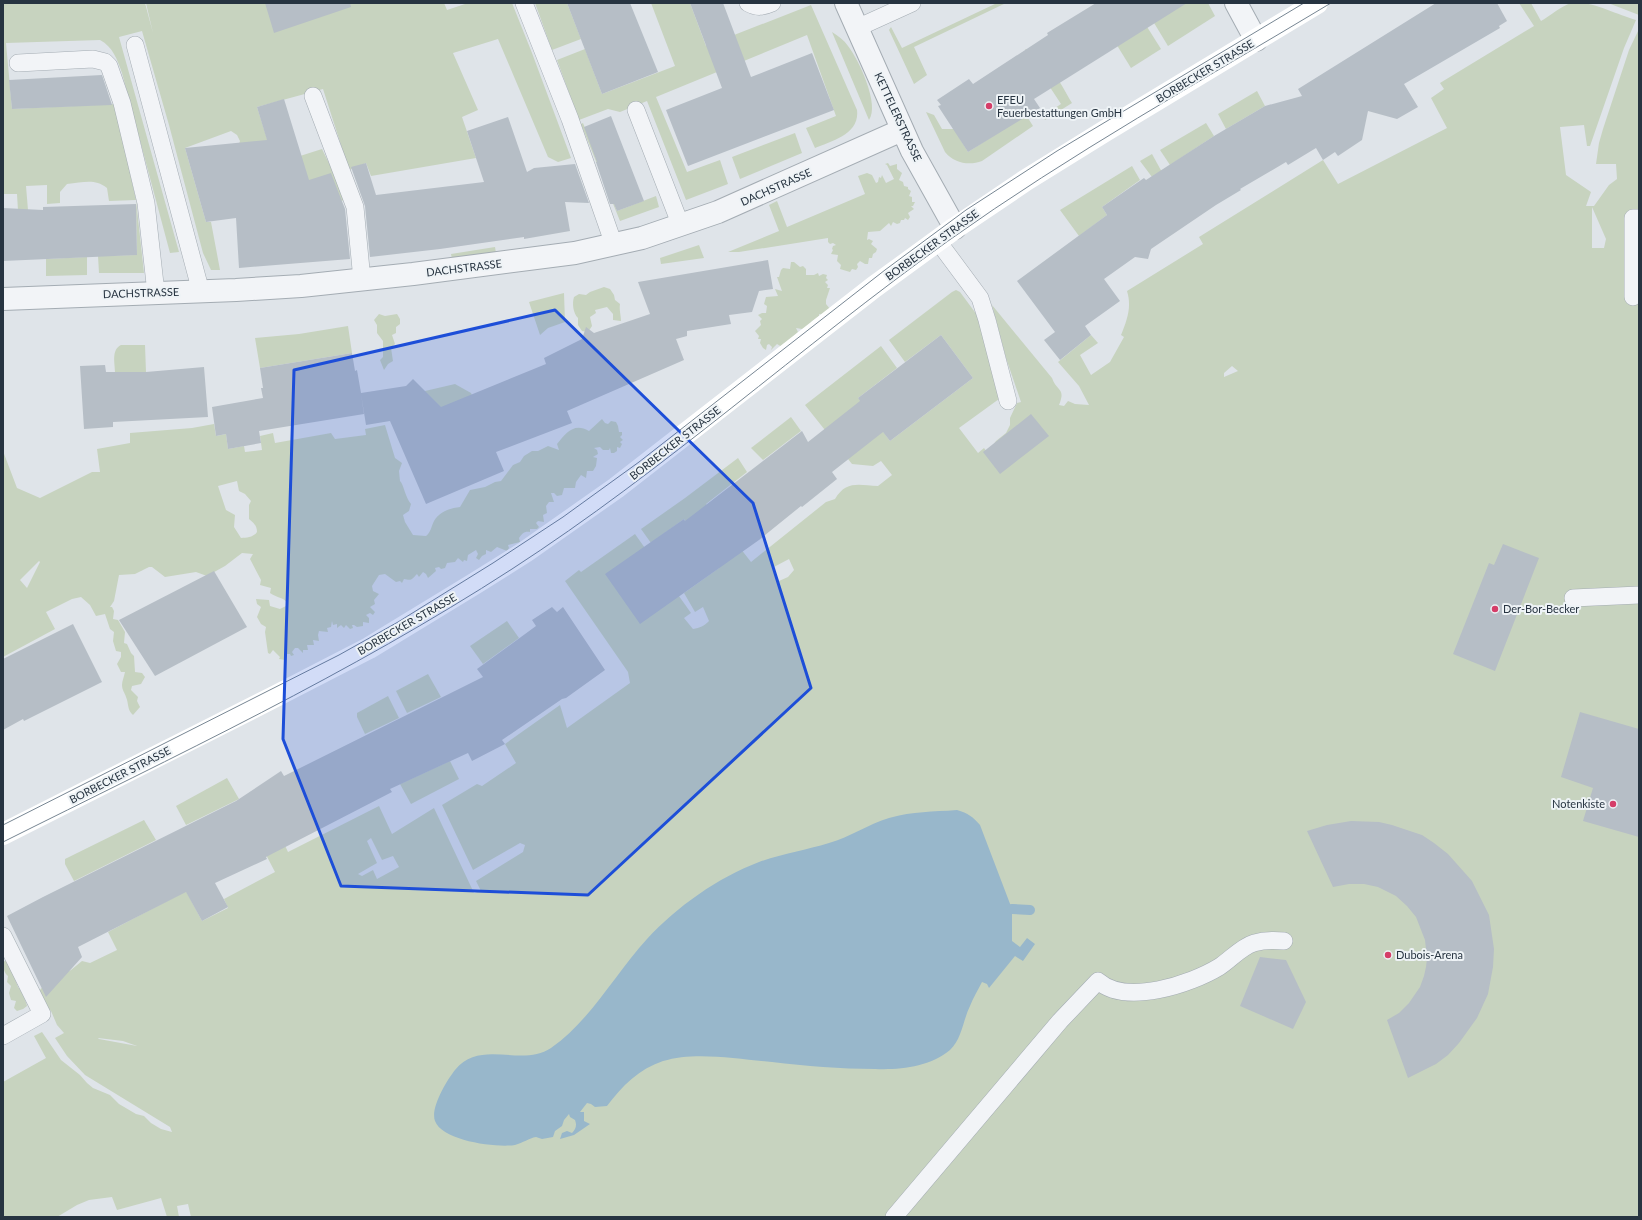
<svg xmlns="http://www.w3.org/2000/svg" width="1642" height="1220" font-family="Lato,sans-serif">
<rect width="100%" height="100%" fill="#dfe4e9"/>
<g fill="#c7d3bf" fill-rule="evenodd">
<path d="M3,3h142l8,30 -7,-30h298l3,7 21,-7h44l20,50 39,105 -13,4 -10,-5 -50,-118 -45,14 25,57 -16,7 14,41 -105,18 -5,-13 -17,7 -26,-81 -66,18 18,57 47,-15 25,51 -22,3 -87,-56 2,-6 -3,-6 -6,-4 -46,17 21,74h5l9,48h-9l-8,-17 -34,-128 -27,-94 -23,6 60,215 -9,1 -48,-180c-5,-14 -9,-26 -22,-33l-94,3 6,66 103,-5 21,96 8,73h-45l-1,-17 39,-1 -1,-55 -27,1 -2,-13c-13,-10 -24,-5 -40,-4l-7,8v11l-13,1v-19l-21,1 2,24 -9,17 -2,-33h-14z"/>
<polygon points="535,3 567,3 581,39 552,50"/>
<path d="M651,3h39l16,43 105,-41 46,105c3,24 -25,31 -42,38l-9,-20 30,-12 -29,-81 -151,62 31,75 33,-12 8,24 -42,16 -39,-99 -27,11 -12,-3 -29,11 -22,-60 28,-11 17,45 73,-28z"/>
<polygon points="997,3 1006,3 914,47 927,75 914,84 889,30 891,27 902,48"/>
<polygon points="1132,3 1161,49 1131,68 1094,8"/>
<polygon points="1142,3 1208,3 1215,16 1168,46"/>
<path d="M1519,3h12l10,18c9,-5 20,-15 30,-18 19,-3 46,12 65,17l-12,28 -34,98h-3l-3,-21 -24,2 6,48 25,17 -5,14h8l15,-21 8,-6 -1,-15h-20l3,-21 4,-14 26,-79 10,-21v1188h-1448l-3,-13 -11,2 2,11h-12l-6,-19 -44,12 -5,-13 -23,3 -12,5 -20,12h-54v-135l43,-24 -12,-22 8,-4 19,28 19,15 7,8 6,5 17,7 9,9 17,10 8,2 7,7 10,6 11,3 -2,-5 -85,-52 -18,-19 -12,-18 9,-5 -7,-8 -6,-14 -6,-5 -6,-15 7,-8 25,-13 11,-9 8,2 27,-13 -9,-18 78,-41 16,30 26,-13 -4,-9 51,-27 -12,-23 19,-10 6,13 91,-46 13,28 42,-26 40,85 7,-2 -5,-10 47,-29 2,-7 -5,-2 -47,27 -31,-65 35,-21 5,2 34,-23 -11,-19 55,-39 7,23 63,-45 -2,-11 -63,-91 14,-11 2,2 54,-38 56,79 -7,5 9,11c7,-1 11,-3 16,-8l-6,-14 -8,5 -11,-19 35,-25 -35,-49 -33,24 -10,-14 44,-31 53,-40 9,14 -41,32 45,58 75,-60 9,-3c11,-19 24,-14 43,-13l14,-11 -11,-14 -8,5 -21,-2 -47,-59 76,-59 16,22 -39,30 32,43 83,-63 -32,-43 -36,27 -16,-22 63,-48 4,-2 4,2 20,27 19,80 -40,29 19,25 6,-5 10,14 -1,-17 3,-4 10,-8 4,-8v-7l7,-15 4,-1 -15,-44 -14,-53 60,73c5,14 14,10 7,27l5,1 4,-5 7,3 14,1 -10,-19 -21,-24 33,-27 7,8 -18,12 11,20 19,-13 14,-25 -3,-2c6,-15 11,-28 6,-44l76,-47 -4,-7 124,-77 15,24 109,-56 -16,-30 13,-9 -4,-6 94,-57zM1592,207l14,32 -2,9h-12zM1232,366l6,5 -14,6v-4zM789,559l5,11 -6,7 -9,4 -7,-13zM371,838l11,22 11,-4 6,11 -22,12 -4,-9 -11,6 -4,-2 19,-11 -10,-22zM98,1038l25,3 14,5 -38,-7z"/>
<polygon points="1608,3 1639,3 1639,15"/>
<path d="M832,32c6,4 12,8 16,14 11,14 32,59 21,74z"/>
<path d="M1025,49c20,0 37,38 47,54l-27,17 -2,-4 18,-12z"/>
<polygon points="1257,91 1265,106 1226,129 1218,114"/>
<path d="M926,112l8,3 8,14h12l14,23 58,-37 7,11 -51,35c-13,5 -28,2 -37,-9z"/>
<polygon points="583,123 617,211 656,196 659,207 620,221 581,124"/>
<polygon points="1206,123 1214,136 1170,165 1160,150"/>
<polygon points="795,133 802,153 740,179 732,157"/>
<polygon points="1152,154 1185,214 1161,189 1140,161"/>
<polygon points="888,163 890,166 897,164 897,169 902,173 899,180 903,182 904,186 908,187 908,189 911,191 909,196 912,197 912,202 915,202 913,206 911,206 914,209 908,213 910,217 908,220 905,218 904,220 901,220 900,223 897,224 893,222 891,226 889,223 880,231 868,232 867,240 869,239 873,241 871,244 877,249 876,252 873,254 872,258 869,258 868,264 865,264 860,261 857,264 858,267 856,270 852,269 850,272 840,269 841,265 837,261 838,255 831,254 833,250 832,249 833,246 836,245 833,243 830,244 828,242 828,238 739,252 728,252 779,231 769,205 777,201 787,227 865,194 858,176 867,173 872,175 876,183 878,182 879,177 881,178 882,175 886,183 894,179 887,165 885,164"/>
<polygon points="1132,166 1140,180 1102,207 1107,215 1079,236 1060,210"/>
<polygon points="699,245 704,258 661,264 660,258"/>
<polygon points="495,247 496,253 452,259 451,254"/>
<polygon points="87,257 87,275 46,276 46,259"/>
<polygon points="791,262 794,262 800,267 803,266 806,269 806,275 814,275 818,273 819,276 823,274 827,275 826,278 828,280 825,282 828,285 827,288 830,288 826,300 826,304 830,309 825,315 819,314 819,316 811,322 811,326 802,329 796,328 798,332 789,342 783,344 782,347 777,344 771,350 772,347 769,344 767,345 766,350 763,348 760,343 761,339 758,339 759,336 755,331 761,325 760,321 762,319 758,315 762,313 766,313 767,306 764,304 766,297 778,296 775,289 782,291 777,277 779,277 781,270 783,268 790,269"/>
<path d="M604,287l6,2 4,6 1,5 5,4c-1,6 1,11 1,17l-8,-1v-6l-6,-7 -12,3 1,3 -6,4 2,9 -4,6 -6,-1 -4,-6v-7c-5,-5 -6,-15 -4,-21l5,-3 7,1 4,-3z"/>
<polygon points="564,293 565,322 548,328 540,335 529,302"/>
<polygon points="379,314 385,316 397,314 400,319 400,324 396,327 396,333 392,335 395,344 391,348 393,361 388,364 384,370 380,360 383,357 383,341 377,333 377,325 374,320"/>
<polygon points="348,326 352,353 260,368 255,338 299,334"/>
<path d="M121,345h24l1,27h-31c0,-9 -4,-22 6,-27z"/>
<polygon points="455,384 471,393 478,409 433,428 425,391"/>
<polygon points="791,417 801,431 763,460 751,448"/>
<path d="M602,419l3,4 3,1 3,-3 5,1 2,4 1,6h3v3l-2,2 3,3 -3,2 2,2 -2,4 -3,-1v4l-3,2h-3l-1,-5 -1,2h-6l-3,-3 -6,1 3,2 1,4 -5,3 4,1 -1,8 -3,5h-6l-1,7 -5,-3 -5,7 -1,6h-11l-2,7 -5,1 -3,-3h-3l3,9h-5l-3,4 1,7 -4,2 1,7 -6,-1 -2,2 3,4 -2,2h-7v3c-6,-1 -8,2 -11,6l1,4 -12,3 1,3 -2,3 -10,-4 -6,5 -5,-2v4l-4,2 -3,4 -3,-2 2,-4 -2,-4 -8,5 -1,6 -3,-1 -1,2 -5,-4 -3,4 -8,1 -2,5 -4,1 -2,-2 -4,1 1,3 -8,7 -2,-4 -3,-2 -4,5 -2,-3c-5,5 -5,7 -13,5l-2,4 -2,-2 -4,1 -11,-8 -6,1 -7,11 1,5 6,3 -5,6 1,4 -5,3 5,5 -2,3 -3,-2 -4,2 3,3v5l-6,-1v4l-6,1 -3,-2h-2l1,3 -3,1 -4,-4 -2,3 -3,-3 -4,3v-4l-4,1 -1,-4 -1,6 -4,1 1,4 -9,-1 -1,4 1,6 -6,-1 1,5h-7l1,5h-5v3l-5,-5h-3l-3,4 2,3 -3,1 -1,-2h-3l-2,6 -6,-1 1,-2 -7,-7 -3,4 -2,-1 -3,-21 1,-5 -5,-3 -4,-7 4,-10 -4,-3 -1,-5 13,1 1,6 10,3 8,-4c-2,-8 -12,-7 -18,-12l1,-5 -11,-3 1,-5 -11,-21 3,-5 -11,-1 -17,13 -18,10 -11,-4 -31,5 -13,-10h-3l-14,7 -16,1 -5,26 -4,6h2l2,4 -1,8 5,1 7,12 -1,11 3,1 4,9 3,3 1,16 7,1 3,4 -4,7 -9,2 -1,4 7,7 -1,4 3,6 -7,8c-6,-5 -4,-11 -7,-18 -1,-4 -4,-7 -4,-12 0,-4 2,-8 3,-13h-4l-4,-8 4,-7v-5l-5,-1 -3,-10 1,-9 -4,-3 -5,-15 -9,2 -6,-11 -9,-8 -9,2 -26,13 9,17 -52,28v-206l14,37 23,10 52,-26h8l-3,-23 33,-6v-10l62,-5 22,-4 2,12 10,-2 2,15 16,-3 1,6 17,-2 -2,-14 13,-3 2,10 56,-10 4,6 31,-4 -1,-6 20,-4 10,33 7,5 -3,8 1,10c4,4 5,16 11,23l-2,7 -6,4 2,7 8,13 13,1c5,-4 5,-9 8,-15 5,-9 16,-13 26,-14l10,-17 15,-3 10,-5 6,-1 12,-16 7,-3 4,-6 8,-5h6l10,-5 11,4 -2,-6c9,-11 17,-22 32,-13zM237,481l2,10 6,3 6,7 -2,4v14c5,4 8,7 8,13 -3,5 -10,6 -16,6l-7,-11 1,-12 -9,-5 -8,-24zM39,561l1,1 -13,26 -7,-8z"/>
<polygon points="507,621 519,638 483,664 470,646"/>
<polygon points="428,674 441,697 407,713 396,691"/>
<polygon points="388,696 399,718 365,734 357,717 357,713"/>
<polygon points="450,761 459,779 411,804 400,784"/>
<polygon points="227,778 239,799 186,825 176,806"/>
<polygon points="144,820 156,840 74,881 65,864 65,859"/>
<path d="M5,961h3l10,26c3,3 8,14 9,19l-4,3 -6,2 -3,-3 2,-7 -5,-1 -2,-7 2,-7 -4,-4 1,-6c-4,-3 -5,-9 -5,-14z"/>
</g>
<path fill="#98b7cb" d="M957,810c11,3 16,7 23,15l32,84v32l8,6 7,-9 8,6 -12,17 -8,-5 -26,32 -2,-4 -5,-2c-4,8 -9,16 -12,24 -7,14 -8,33 -20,44 -21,17 -49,20 -75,19 -35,0 -69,-3 -103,-7 -34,-3 -77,-11 -109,-1 -24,8 -41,25 -56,45l-12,1 -4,-3 -4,-1 -7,9h4v9l6,3 -16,11 -14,4 2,-6 5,-2 5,2c4,-4 5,-8 3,-13l-5,-3 -1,-3 -5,6 -2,6 -7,5 -2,6 -11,2 -6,-2c-7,1 -13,6 -21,8 -18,3 -73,-4 -80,-24 -5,-13 12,-41 20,-51 26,-32 66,-2 96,-22 39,-27 64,-74 96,-109 31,-33 70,-61 112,-77 23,-8 47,-12 70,-19 21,-6 40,-19 60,-25 25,-7 43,-6 68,-8z"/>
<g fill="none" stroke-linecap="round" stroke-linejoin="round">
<polyline stroke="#98b7cb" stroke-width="10" points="1012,909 1030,910"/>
</g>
<g fill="#b6bec6">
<polygon points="265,3 350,3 351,7 274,33"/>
<polygon points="567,3 630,3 658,72 602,94"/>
<polygon points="690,3 723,3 751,77 812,53 834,110 688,166 666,110 722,88"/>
<polygon points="1096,3 1187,3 1034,99 1040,108 968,152 938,106 941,105 937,100 969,79 973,84 1048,35 1047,33"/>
<polygon points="1436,3 1497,3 1507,21 1499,26 1500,28 1404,84 1418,107 1397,119 1368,111 1362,140 1338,156 1335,152 1323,160 1316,148 1288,165 1286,162 1240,189 1241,190 1216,205 1151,249 1148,259 1135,257 1104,279 1120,301 1085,326 1091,335 1060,360 1044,340 1055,332 1017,281 1107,215 1102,207 1144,178 1146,180 1214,136 1265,106 1302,96 1298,89"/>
<polygon points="102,75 112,105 12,109 9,80"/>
<polygon points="284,99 309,180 331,173 345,209 350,259 239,268 236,218 206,222 185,148 267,140 257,107"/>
<polygon points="611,116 644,201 617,211 614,204 610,204 596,162 597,162 584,127"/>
<polygon points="508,117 527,172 534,168 575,164 589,203 565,202 570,231 524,239 524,237 440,249 370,257 365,206 351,167 366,163 376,195 484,182 467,131"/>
<polygon points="136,204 137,255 3,261 3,208 43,210 43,207"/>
<polygon points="768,260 773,289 759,291 752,312 729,315 731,324 687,331 687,336 676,339 684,360 567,411 572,423 496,452 504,471 426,504 390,421 366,425 361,394 364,414 259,431 261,443 228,449 226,434 216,436 212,407 263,398 261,388 263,388 260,368 352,353 355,371 357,370 361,393 406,386 413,379 441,407 546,364 544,358 582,339 586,327 594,333 650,314 638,282"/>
<polygon points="941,335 973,378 890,441 883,432 832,472 837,479 802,507 801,506 759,540 640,624 605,574 684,519 685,521 802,431 808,442 860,401 858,398"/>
<polygon points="105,365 106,372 146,372 204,367 208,417 113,422 113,427 84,429 80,366"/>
<polygon points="1031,414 1049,436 1000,474 983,452"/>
<polygon points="1503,544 1539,558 1495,671 1453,654 1489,563 1494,565"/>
<polygon points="214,571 247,627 155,676 119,620"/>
<polygon points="552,607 557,612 563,607 605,670 566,698 562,699 502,740 505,744 472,761 468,753 390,789 392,792 266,857 267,859 215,883 228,907 202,921 186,892 78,947 82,957 46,997 7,916 43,897 236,801 281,771 284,776 483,677 477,669 536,626 532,620"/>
<polygon points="73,624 102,682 24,721 23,719 3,730 3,659"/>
<polygon points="1580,712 1639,729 1639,837 1583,821 1593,788 1561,777"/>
<polygon points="1351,821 1379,822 1392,825 1422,835 1434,843 1448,854 1472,881 1489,915 1494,949 1493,967 1488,994 1477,1018 1459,1043 1448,1055 1436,1064 1408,1078 1387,1020 1399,1013 1409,1003 1420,987 1424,976 1426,967 1427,958 1425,940 1416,917 1407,906 1396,896 1378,887 1364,884 1349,884 1333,887 1307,831 1327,825"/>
<polygon points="1260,957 1286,960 1306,1002 1293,1029 1240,1006"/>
</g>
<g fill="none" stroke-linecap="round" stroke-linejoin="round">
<defs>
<g id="lane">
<polyline points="524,3 570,119 614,245"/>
<path d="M748,3c9,5 15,4 24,0"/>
<polyline points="857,28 912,3"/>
<polyline points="135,45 201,292"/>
<polyline points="18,63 93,59 105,62 109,66 122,103 146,203 156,293"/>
<polyline points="313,96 355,207 362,280"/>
<polyline points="636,110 681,226"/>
<polyline points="937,240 980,298 987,320 1008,401"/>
<polyline points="1633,297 1633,218 1639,218"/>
<polyline points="1573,598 1639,595"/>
<polyline points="3,936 42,1014 3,1036"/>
<path d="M894,1217l166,-196 38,-40c28,25 93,3 121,-14 11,-7 22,-20 35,-24 10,-3 20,-3 30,-2"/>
</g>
<g id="street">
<polyline points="846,3 912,151 955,228"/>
<polyline points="1236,3 1256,40"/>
<polyline points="3,299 236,290 301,286 413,274 575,253 642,238 718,212 902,130"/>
</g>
</defs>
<use href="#lane" stroke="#a4acb3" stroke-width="18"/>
<use href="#street" stroke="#a4acb3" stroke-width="24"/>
<use href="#lane" stroke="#f2f4f7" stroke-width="17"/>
<use href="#street" stroke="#f2f4f7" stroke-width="22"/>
<polyline stroke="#fff" stroke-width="22" points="3,834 272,698 369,648 474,584 525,552 616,488 874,287 955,228 1026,180 1105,131 1317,3"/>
<g stroke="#778693" stroke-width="1">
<polyline points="3,825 339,655 398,622 493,563 563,517 639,462 885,270 966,210 1057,151 1304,3"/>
<path d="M3,842c172,-86 347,-168 509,-273 153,-99 288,-222 436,-328 122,-87 255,-161 383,-238"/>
</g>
</g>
<path fill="#1d4ed8" fill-opacity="0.2" stroke="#1d4ed8" stroke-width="3" stroke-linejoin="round" d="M555,310l198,193 58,185 -223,207 -247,-9 -58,-147 11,-369z"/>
<g fill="#d53d68" stroke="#eef3f6" stroke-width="1.5">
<circle cx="989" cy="106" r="4"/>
<circle cx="1495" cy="609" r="4"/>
<circle cx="1613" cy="804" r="4"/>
<circle cx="1388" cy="955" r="4"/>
</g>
<g text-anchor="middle" stroke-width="4" stroke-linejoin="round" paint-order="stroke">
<g font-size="11" fill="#273441" stroke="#eef3f6">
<text transform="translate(1205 71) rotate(-31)" y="4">BORBECKER STRASSE</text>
<text transform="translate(898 117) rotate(65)" y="4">KETTELERSTRASSE</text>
<text transform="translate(776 187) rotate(-24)" y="4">DACHSTRASSE</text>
<text transform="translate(932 245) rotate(-36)" y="4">BORBECKER STRASSE</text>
<text transform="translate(464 268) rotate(-7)" y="4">DACHSTRASSE</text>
<text transform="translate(141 293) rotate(-2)" y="4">DACHSTRASSE</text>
<text transform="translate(675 443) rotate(-38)" y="4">BORBECKER STRASSE</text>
<text transform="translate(407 624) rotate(-30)" y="4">BORBECKER STRASSE</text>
<text transform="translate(120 775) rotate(-27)" y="4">BORBECKER STRASSE</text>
</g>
<g font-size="11" fill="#273441" stroke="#eef3f6" text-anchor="start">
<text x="997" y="104">EFEU<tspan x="997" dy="13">Feuerbestattungen GmbH</tspan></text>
<text x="1503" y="613">Der-Bor-Becker</text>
<text x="1605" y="808" text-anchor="end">Notenkiste</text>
<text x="1396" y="959">Dubois-Arena</text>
</g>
</g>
<rect width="1642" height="1220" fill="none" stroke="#273441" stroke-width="8"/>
</svg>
